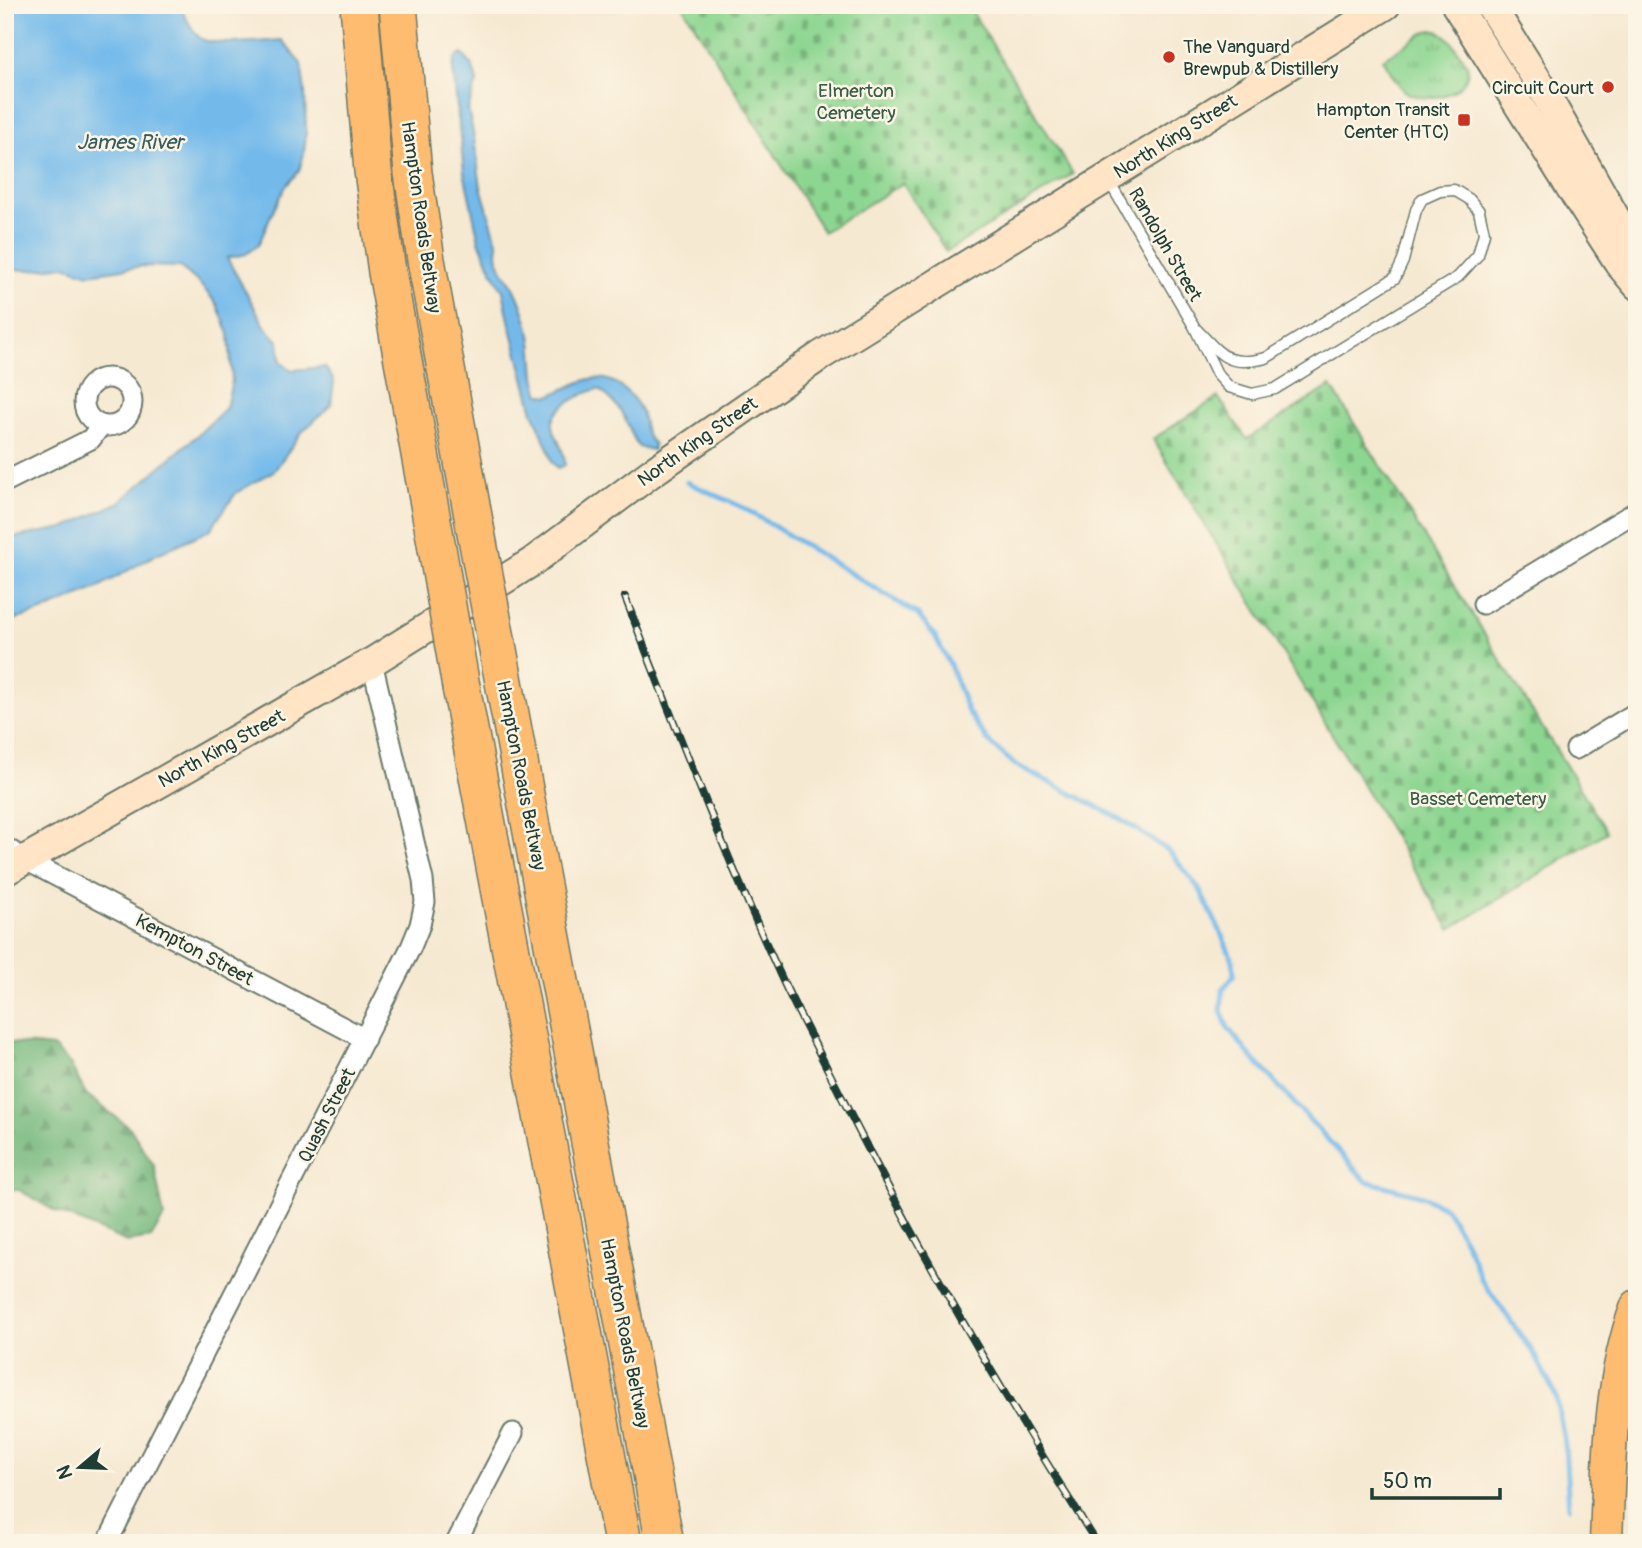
<svg xmlns="http://www.w3.org/2000/svg" width="1642" height="1548" font-family="Pangolin,sans-serif">
<defs>
<pattern id="grass-tufts" width="24" height="20" patternUnits="userSpaceOnUse" patternTransform="scale(1.75)"><rect width="24" height="20" fill="#8dd691"/><path d="M3 7l-1-3M5 7V3M7 7l1-3M15 17l-1-3M17 17v-4M19 17l1-3" fill="none" stroke="#73af77"/></pattern>
<pattern id="forest-firs" width="22" height="20" patternUnits="userSpaceOnUse" patternTransform="scale(1.75)"><rect width="22" height="20" fill="#72b77b"/><path d="M5 1l3.5 6h-7zM16 11l3.5 6h-7z" fill="#5d9666"/></pattern>
<pattern id="cemetery-stones" width="16" height="16" patternUnits="userSpaceOnUse" patternTransform="scale(1.75)"><rect width="16" height="16" fill="#8dd691"/><path d="M2 7V4a2 2 0 0 1 4 0v3zM10 15v-3a2 2 0 0 1 4 0v3z" fill="#73af77"/></pattern>
</defs>
<rect width="100%" height="100%" fill="#fcf5e5"/>
<filter id="ink" filterUnits="userSpaceOnUse"><feTurbulence type="fractalNoise" baseFrequency=".0143" numOctaves="2"/><feDisplacementMap in="SourceGraphic" scale="14" xChannelSelector="R" yChannelSelector="G"/><feConvolveMatrix kernelMatrix="1 2 1 2 8 2 1 2 1" color-interpolation-filters="sRGB"/></filter>
<filter id="wash" filterUnits="userSpaceOnUse"><feTurbulence type="fractalNoise" baseFrequency=".00686" numOctaves="4" result="noise"/><feDisplacementMap in="SourceGraphic" scale="28" xChannelSelector="R" yChannelSelector="G"/><feGaussianBlur stdDeviation="1.57" result="paint"/><feColorMatrix in="noise" values="0 0 0 0 0 0 0 0 0 0 0 0 0 0 0 0 0 1.4 0 .05"/><feComposite in="paint" operator="in"/></filter>
<g filter="url(#wash)">
<rect width="100%" height="100%" fill="#f6e9d2"/>
<path fill="url(#grass-tufts)" stroke="#568a62" stroke-width="2" d="M1434,30c13,4 17,10 24,21 4,6 10,12 10,19 -1,26 -46,35 -63,21 -10,-8 -15,-22 -22,-32l44,-28z"/>
<polygon fill="url(#forest-firs)" stroke="#487a58" stroke-width="2" points="5,1042 53,1047 70,1064 86,1094 130,1128 154,1166 164,1217 151,1238 127,1242 55,1211 19,1190 5,1190"/>
<g fill="url(#cemetery-stones)" stroke="#568a62" stroke-width="2">
<polygon points="682,5 968,5 1073,174 946,252 903,183 823,232"/>
<polygon points="1331,386 1607,832 1450,929 1153,439 1218,397 1247,439"/>
</g>
<g fill="#73baeb" stroke="#497c90" stroke-width="2">
<path d="M5,5h174c6,10 12,25 21,33 12,9 66,3 82,2l19,24 4,27 1,42 -2,20 -5,18 -13,15 -15,29 -12,29 -13,10 -19,4 39,70 13,14 2,21 11,7 33,-3 9,14 -3,24 -30,28 -26,37 -39,23 -26,37 -53,24 -62,35 -50,21 -40,13v-84l59,-11 56,-26 47,-41 32,-27 27,-26 6,-27 -3,-47 -12,-30 -18,-21 -19,-16 -37,-1 -54,8 -24,-8 -33,4 -27,-1z"/>
<path d="M462,54l10,11 5,17 -9,27 5,23 8,55 17,58c-5,20 12,32 19,49 6,12 10,28 14,41 4,20 1,41 9,59l9,2c28,-11 49,-31 77,-5 7,6 13,14 16,23 3,11 2,22 12,30l-1,6 -14,-3c-7,-10 -10,-21 -16,-32 -6,-11 -14,-18 -24,-26 -11,2 -20,7 -30,13 -34,23 -4,35 -4,63l-7,3 -6,-6 -3,-11 -16,-39 -24,-92 -6,-29 -10,-18 -14,-32 -15,-69 -11,-104 2,-10z"/>
</g>
<g fill="none" stroke-linecap="round" stroke-linejoin="round">
<polyline stroke="#73baeb" stroke-width="5" points="687,482 744,508 917,614 935,636 950,665 968,712 987,740 1014,764 1119,818 1169,851 1200,890 1220,931 1233,961 1234,975 1223,989 1221,1011 1228,1028 1248,1053 1366,1181 1422,1196 1446,1208 1467,1245 1481,1279 1536,1357 1556,1396 1565,1446 1569,1507"/>
</g>
</g>
<g filter="url(#ink)">
<g fill="none" stroke-linecap="round" stroke-linejoin="round">
<defs>
<path id="service" d="M1109,181l86,147 22,46 12,13 23,7 23,-5 183,-112 20,-22 6,-22 -5,-22 -10,-12 -15,-9 -14,1 -18,8 -6,11 -13,51 -8,17 -129,80c-40,10 -45,-4 -71,-30"/>
<g id="minor">
<circle cx="108" cy="402" r="24"/>
<polyline points="5,482 91,439 101,425"/>
<polyline points="1483,604 1637,511"/>
<polyline points="1576,749 1637,712"/>
<polyline points="5,847 24,859 365,1039"/>
<polyline points="107,1543 411,947 420,925 425,902 423,880 372,662"/>
<polyline points="456,1543 513,1433"/>
</g>
<g id="secondary">
<polyline points="1456,5 1572,190 1621,266 1637,285"/>
<polyline points="1490,5 1538,81 1637,256"/>
<polyline points="5,871 372,662 532,562 651,473 820,356 1386,5"/>
</g>
<path id="primary" d="M1606,1543c3,-79 3,-163 31,-237"/>
<g id="motorway">
<polyline points="359,5 373,171 387,272 437,548"/>
<polyline points="398,5 413,173 426,260 475,527"/>
<polyline points="501,666 665,1543"/>
<polyline points="461,687 623,1543"/>
</g>
</defs>
<use href="#service" stroke="#6a796b" stroke-width="13"/>
<use href="#minor" stroke="#6a796b" stroke-width="23"/>
<use href="#secondary" stroke="#6a796b" stroke-width="32"/>
<use href="#primary" stroke="#6a796b" stroke-width="35"/>
<use href="#motorway" stroke="#6a796b" stroke-width="40"/>
<use href="#service" stroke="#fff" stroke-width="10"/>
<use href="#minor" stroke="#fff" stroke-width="19"/>
<use href="#secondary" stroke="#ffe4c6" stroke-width="28"/>
<use href="#primary" stroke="#febc70" stroke-width="32"/>
<use href="#motorway" stroke="#febc70" stroke-width="37"/>
<defs>
<path id="rail" d="M625,597c50,129 100,258 158,384 15,32 32,63 48,95 80,161 169,315 266,467"/>
</defs>
<use href="#rail" stroke="#1f3d34" stroke-width="8"/>
<use href="#rail" stroke="#fcf5e5" stroke-width="5" stroke-dasharray="16" stroke-linecap="butt"/>
<defs>
<g id="motorway-bridge">
<polyline points="475,527 501,666"/>
<polyline points="437,548 461,687"/>
</g>
</defs>
<use href="#motorway-bridge" stroke="#6a796b" stroke-width="40" stroke-linecap="butt"/>
<use href="#motorway-bridge" stroke="#febc70" stroke-width="37"/>
</g>
</g>
<g fill="#c8321e" stroke="#fcf5e5" stroke-width="2.5">
<circle cx="1169" cy="57" r="7"/>
<circle cx="1608" cy="87" r="7"/>
<rect x="1457" y="113" width="14" height="14" rx="3.5"/>
</g>
<g text-anchor="middle" stroke-width="5" stroke-linejoin="round" paint-order="stroke">
<g font-size="19" fill="#1f3d34" stroke="#fcf5e5" text-anchor="end">
<text x="1183" y="53" text-anchor="start">The Vanguard<tspan x="1183" dy="22">Brewpub &amp; Distillery</tspan></text>
<text x="1594" y="94">Circuit Court</text>
<text x="1450" y="116">Hampton Transit<tspan x="1450" dy="22">Center (HTC)</tspan></text>
</g>
<g font-size="19" fill="#355c47" stroke="#fcf5e5">
<text x="856" y="97">Elmerton<tspan x="856" dy="22">Cemetery</tspan></text>
<text x="1478" y="805">Basset Cemetery</text>
</g>
<g font-size="19" fill="#1f3d34" stroke="#fcf5e5">
<text transform="translate(1175 136) rotate(-32)" y="7">North King Street</text>
<text transform="translate(422 217) rotate(82)" y="7">Hampton Roads Beltway</text>
<text transform="translate(1166 244) rotate(60)" y="7">Randolph Street</text>
<text transform="translate(697 441) rotate(-35)" y="7">North King Street</text>
<text transform="translate(221 748) rotate(-29)" y="7">North King Street</text>
<text transform="translate(522 775) rotate(79)" y="7">Hampton Roads Beltway</text>
<text transform="translate(195 949) rotate(28)" y="7">Kempton Street</text>
<text transform="translate(326 1115) rotate(-63)" y="7">Quash Street</text>
<text transform="translate(626 1333) rotate(79)" y="7">Hampton Roads Beltway</text>
</g>
<g font-size="21" font-style="italic" fill="#345c62" stroke="#fcf5e5">
<text x="130" y="149">James River</text>
</g>
</g>
<rect width="1642" height="1548" fill="none" stroke="#fcf5e5" stroke-width="28"/>
<g transform="translate(80 1467) rotate(251)" stroke="#fcf5e5" stroke-width="5" paint-order="stroke">
<path d="M0-5L12 26L0 18L-12 26Z" fill="#1f3d34"/>
<text y="-10" font-size="19" font-weight="bold" text-anchor="middle" fill="#1f3d34">N</text>
</g>
<path d="M1372 1488v10h128v-10" fill="none" stroke="#1f3d34" stroke-width="3.5"/>
<text x="1383" y="1488" font-size="21" fill="#1f3d34" stroke="#fcf5e5" stroke-width="5" paint-order="stroke">50 m</text>
</svg>
